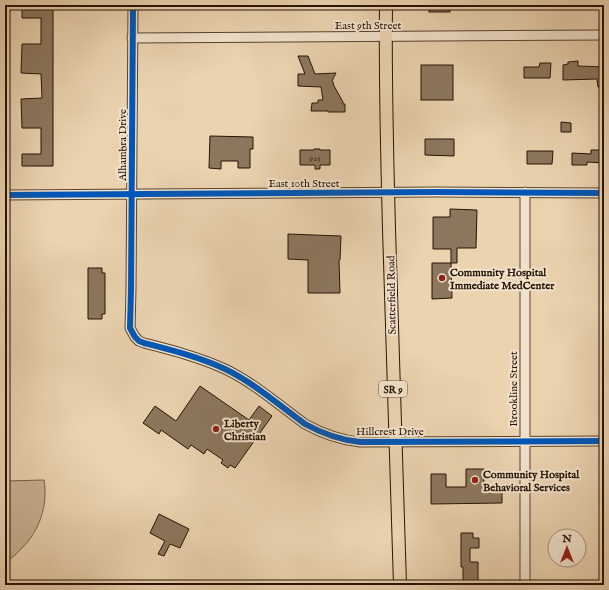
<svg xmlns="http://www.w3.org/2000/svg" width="609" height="590" font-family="'IM FELL English',serif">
<rect width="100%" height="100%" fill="#ebd3b0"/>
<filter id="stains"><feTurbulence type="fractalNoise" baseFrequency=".005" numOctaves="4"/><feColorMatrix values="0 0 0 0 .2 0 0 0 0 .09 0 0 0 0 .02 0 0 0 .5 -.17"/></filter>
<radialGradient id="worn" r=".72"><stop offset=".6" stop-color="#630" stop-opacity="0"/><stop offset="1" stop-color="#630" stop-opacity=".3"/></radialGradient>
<path fill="#c9b293" stroke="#77624c" d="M44,480c4,25 -4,50 -22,68 -5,5 -10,11 -17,14v-81z"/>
<g fill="#8c775e" stroke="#251305">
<polygon points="22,5 53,5 53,166 22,166 22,154 41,154 41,128 22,128 21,99 42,98 41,74 21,73 22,44 41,44 41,18 22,18"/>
<rect x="429" y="5" width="21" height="7"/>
<polygon points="298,56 308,56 315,74 336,73 332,81 334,84 333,84 343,102 343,104 345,104 345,112 328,112 328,111 311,111 312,103 318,103 318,100 323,100 321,87 298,86 298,74 305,74"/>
<polygon points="578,61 578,66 604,67 604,87 598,87 597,79 563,80 563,65 568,64 568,62"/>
<polygon points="540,63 551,63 550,78 524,78 524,67 539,67"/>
<rect x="421" y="65" width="32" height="35"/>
<polygon points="561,122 571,123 571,132 561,132"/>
<polygon points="210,136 253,137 253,149 250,149 250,168 238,168 238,161 221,161 221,169 209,168"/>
<polygon points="425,139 454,139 454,156 425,155"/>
<polygon points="314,149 320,149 320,150 330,150 330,165 320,165 320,169 315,169 315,165 300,165 300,150 314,150"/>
<polygon points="591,150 604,150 604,163 587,162 587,165 572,165 572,153 591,154"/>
<polygon points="527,151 553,151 552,164 527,164"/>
<polygon points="450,209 477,210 476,248 457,248 457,263 451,263 451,249 433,249 433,217 450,217"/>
<polygon points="288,234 341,236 340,260 339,260 340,293 308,293 308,260 288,259"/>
<polygon points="432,263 451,263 452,298 432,299"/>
<polygon points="88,268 102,268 102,273 105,273 105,314 102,314 102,319 88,319"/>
<polygon points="200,386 249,420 259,406 272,416 235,468 230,465 228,468 221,463 223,460 207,449 204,454 191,445 188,449 161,430 159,434 143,423 155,406 176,421"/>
<polygon points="466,469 484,469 484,489 489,489 489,491 502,491 502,503 431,504 431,474 446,474 446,487 466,487"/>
<polygon points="159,514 189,529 180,548 170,544 164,556 158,554 165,541 150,533"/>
<polygon points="461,533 473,533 473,538 479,538 479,548 470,548 470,562 478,562 478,584 463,584 463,567 461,567"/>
</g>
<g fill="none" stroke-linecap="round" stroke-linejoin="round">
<defs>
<g id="minor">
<path d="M133,5l-2,285 -1,38 5,9 4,4 5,2c27,7 55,14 81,26 29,14 54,36 80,55 18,10 35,16 55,18l244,-1"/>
<polyline points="132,38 604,35"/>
<polyline points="525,192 525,585"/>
<polyline points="5,195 436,192 604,193"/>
</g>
<path id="major" d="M386,5c-1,74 1,149 3,224 3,118 7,237 11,356"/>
</defs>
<use href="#minor" stroke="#564330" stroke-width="11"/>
<use href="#major" stroke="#251305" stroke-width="14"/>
<use href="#minor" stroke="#f2e2cc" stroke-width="9"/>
<use href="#major" stroke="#ebd3b0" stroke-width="12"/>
<defs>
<g id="cycleway">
<path d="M133,5l-2,285 -1,38 5,9 4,4 5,2c27,7 55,14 81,26 29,14 54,36 80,55 18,10 35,16 55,18l244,-1"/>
<polyline points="5,195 436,192 604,193"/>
</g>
</defs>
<use href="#cycleway" stroke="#f2e2cc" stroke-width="8"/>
<use href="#cycleway" stroke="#0057b8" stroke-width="6"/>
</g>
<g fill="#8f2418" stroke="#f2e2cc" stroke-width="1.5">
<circle cx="442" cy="278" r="4"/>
<circle cx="216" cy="429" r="4"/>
<circle cx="475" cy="480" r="4"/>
</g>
<g text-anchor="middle" stroke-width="4" stroke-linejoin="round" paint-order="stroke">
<g font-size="9" fill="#3f2c1b">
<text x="315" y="161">925</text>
</g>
<rect fill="#f2e2cc" stroke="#625141" stroke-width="1" x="379" y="381" width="28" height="16" rx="3"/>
<g font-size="10" font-weight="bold" fill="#251305">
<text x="393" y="393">SR 9</text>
</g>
<g font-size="11" fill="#251305" stroke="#f2e2cc">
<text x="368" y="29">East 9th Street</text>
<text transform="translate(122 145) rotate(-90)" y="4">Alhambra Drive</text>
<text x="304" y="187">East 10th Street</text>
<text transform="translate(391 295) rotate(-91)" y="4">Scatterfield Road</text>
<text transform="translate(513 389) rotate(-90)" y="4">Brookline Street</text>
<text x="390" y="435">Hillcrest Drive</text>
</g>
<g font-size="11" font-weight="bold" fill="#251305" stroke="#f2e2cc" text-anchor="start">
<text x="450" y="276">Community Hospital<tspan x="450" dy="13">Immediate MedCenter</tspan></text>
<text x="224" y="427">Liberty<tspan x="224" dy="13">Christian</tspan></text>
<text x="483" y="478">Community Hospital<tspan x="483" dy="13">Behavioral Services</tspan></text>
</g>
</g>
<rect width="609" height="590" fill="none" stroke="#ebd3b0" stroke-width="20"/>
<rect x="6" y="6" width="597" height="578" fill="none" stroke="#251305" stroke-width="2"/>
<rect x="10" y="10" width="589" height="570" fill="none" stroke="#251305"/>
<g transform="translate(567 548)"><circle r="19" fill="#f2e2cc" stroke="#a08f7c"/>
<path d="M0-3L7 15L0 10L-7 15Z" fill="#8f2418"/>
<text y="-6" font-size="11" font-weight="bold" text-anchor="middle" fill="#251305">N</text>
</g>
<rect width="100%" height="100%" filter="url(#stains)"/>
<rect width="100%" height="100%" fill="url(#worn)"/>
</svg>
